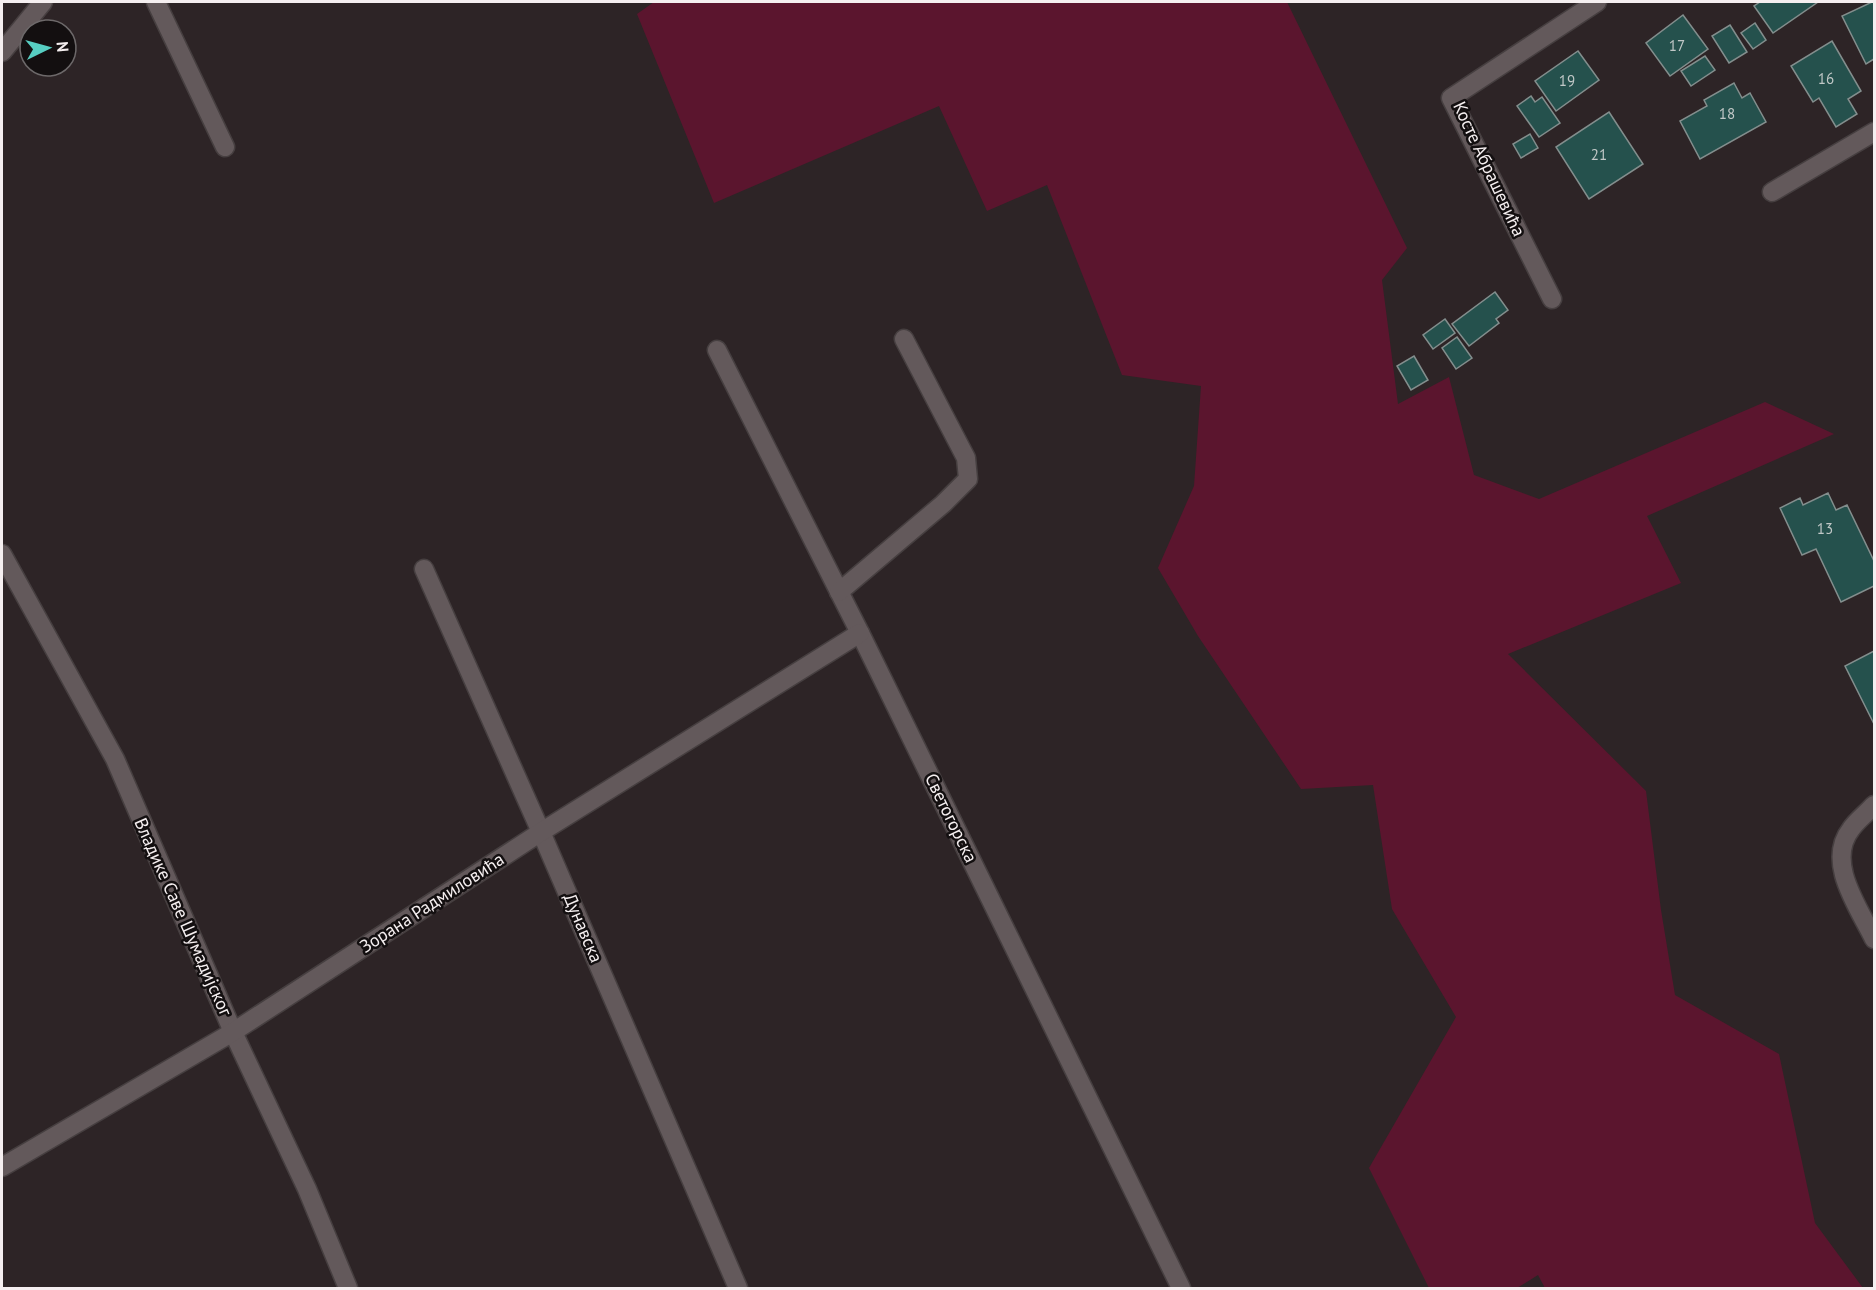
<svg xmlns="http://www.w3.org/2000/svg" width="1876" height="1290" font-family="'PT Sans',sans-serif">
<rect width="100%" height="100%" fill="#2d2426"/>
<polygon fill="#5b152e" points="654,2 1287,2 1407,248 1382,280 1398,404 1449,377 1474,475 1539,499 1765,402 1834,434 1647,516 1681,583 1508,654 1646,791 1661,910 1675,995 1779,1054 1815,1223 1863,1288 1545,1288 1538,1275 1517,1288 1429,1288 1369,1168 1456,1017 1392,909 1373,785 1301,789 1198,636 1158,568 1194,486 1201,386 1122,375 1047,185 987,211 939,106 714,203 637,14"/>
<g fill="#25514d" stroke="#838e8d" stroke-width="1.5">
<polygon points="1760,2 1818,2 1773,33 1754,6"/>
<polygon points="1872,2 1874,2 1874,59 1866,64 1842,16"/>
<polygon points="1683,15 1708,49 1670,76 1646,43"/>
<polygon points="1755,23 1766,40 1753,49 1741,33"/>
<polygon points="1730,25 1747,52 1729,63 1712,36"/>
<polygon points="1832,41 1861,91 1848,99 1857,114 1836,127 1819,98 1813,102 1791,66"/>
<polygon points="1578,51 1599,80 1556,111 1535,81"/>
<polygon points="1705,56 1715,70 1691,86 1681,71"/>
<polygon points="1734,83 1742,98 1750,93 1766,122 1700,159 1680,121 1707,106 1704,100"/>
<polygon points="1531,96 1535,102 1542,97 1560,123 1539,137 1517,106"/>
<polygon points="1609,112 1643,164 1589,199 1556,147"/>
<polygon points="1530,134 1538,148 1521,158 1513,144"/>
<polygon points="1495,292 1508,310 1496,319 1499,323 1469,346 1452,324"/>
<polygon points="1445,319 1455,333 1433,349 1423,335"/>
<polygon points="1457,337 1472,358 1456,369 1442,348"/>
<polygon points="1414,356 1428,380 1411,390 1397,366"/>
<polygon points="1828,493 1836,510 1847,505 1874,561 1874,586 1841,602 1816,549 1802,555 1780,508 1800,498 1803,505"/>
<polygon points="1874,651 1874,724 1845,666"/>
</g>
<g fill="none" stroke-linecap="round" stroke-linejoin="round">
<defs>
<g id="minor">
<polyline points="156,2 225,147"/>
<polyline points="2,52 43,2"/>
<polyline points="1772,192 1874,132"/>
<polyline points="1552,299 1451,98 1597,2"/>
<polyline points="717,350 860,633 1181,1288"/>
<polyline points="2,554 115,759 233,1032 307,1189 348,1288"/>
<polyline points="424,569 541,832 738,1288"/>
<polyline points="839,592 943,504 968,479 966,458 904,339"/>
<path d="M1874,805c-7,8 -17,15 -23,24 -26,33 8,79 23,110"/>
<polyline points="2,1167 233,1032 541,832 860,633"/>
</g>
</defs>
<use href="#minor" stroke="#463f40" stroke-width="21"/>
<use href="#minor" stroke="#63595b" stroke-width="18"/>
</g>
<g text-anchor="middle" stroke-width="5" stroke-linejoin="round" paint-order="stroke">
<g font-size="15" fill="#c1c8c7">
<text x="1677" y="51">17</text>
<text x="1826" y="84">16</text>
<text x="1567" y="86">19</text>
<text x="1727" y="119">18</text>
<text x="1599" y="160">21</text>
<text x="1825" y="534">13</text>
</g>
<g font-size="18" fill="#f5eff0" stroke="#130f10">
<text transform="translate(1489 169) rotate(65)" y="6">Косте Абрашевића</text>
<text transform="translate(951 818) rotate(64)" y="6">Светогорска</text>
<text transform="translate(432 903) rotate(-33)" y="6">Зорана Радмиловића</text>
<text transform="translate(183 917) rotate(66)" y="6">Владике Саве Шумадијског</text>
<text transform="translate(583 928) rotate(67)" y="6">Дунавска</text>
</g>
</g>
<rect width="1876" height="1290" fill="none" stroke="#f5eff0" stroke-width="6"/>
<g transform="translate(48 48) rotate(85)"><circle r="28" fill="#130f10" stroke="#6d696a" stroke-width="1.5"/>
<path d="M0-4.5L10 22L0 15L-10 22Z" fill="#57cec2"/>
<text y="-9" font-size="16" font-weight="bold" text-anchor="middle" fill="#f5eff0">N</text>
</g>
</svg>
